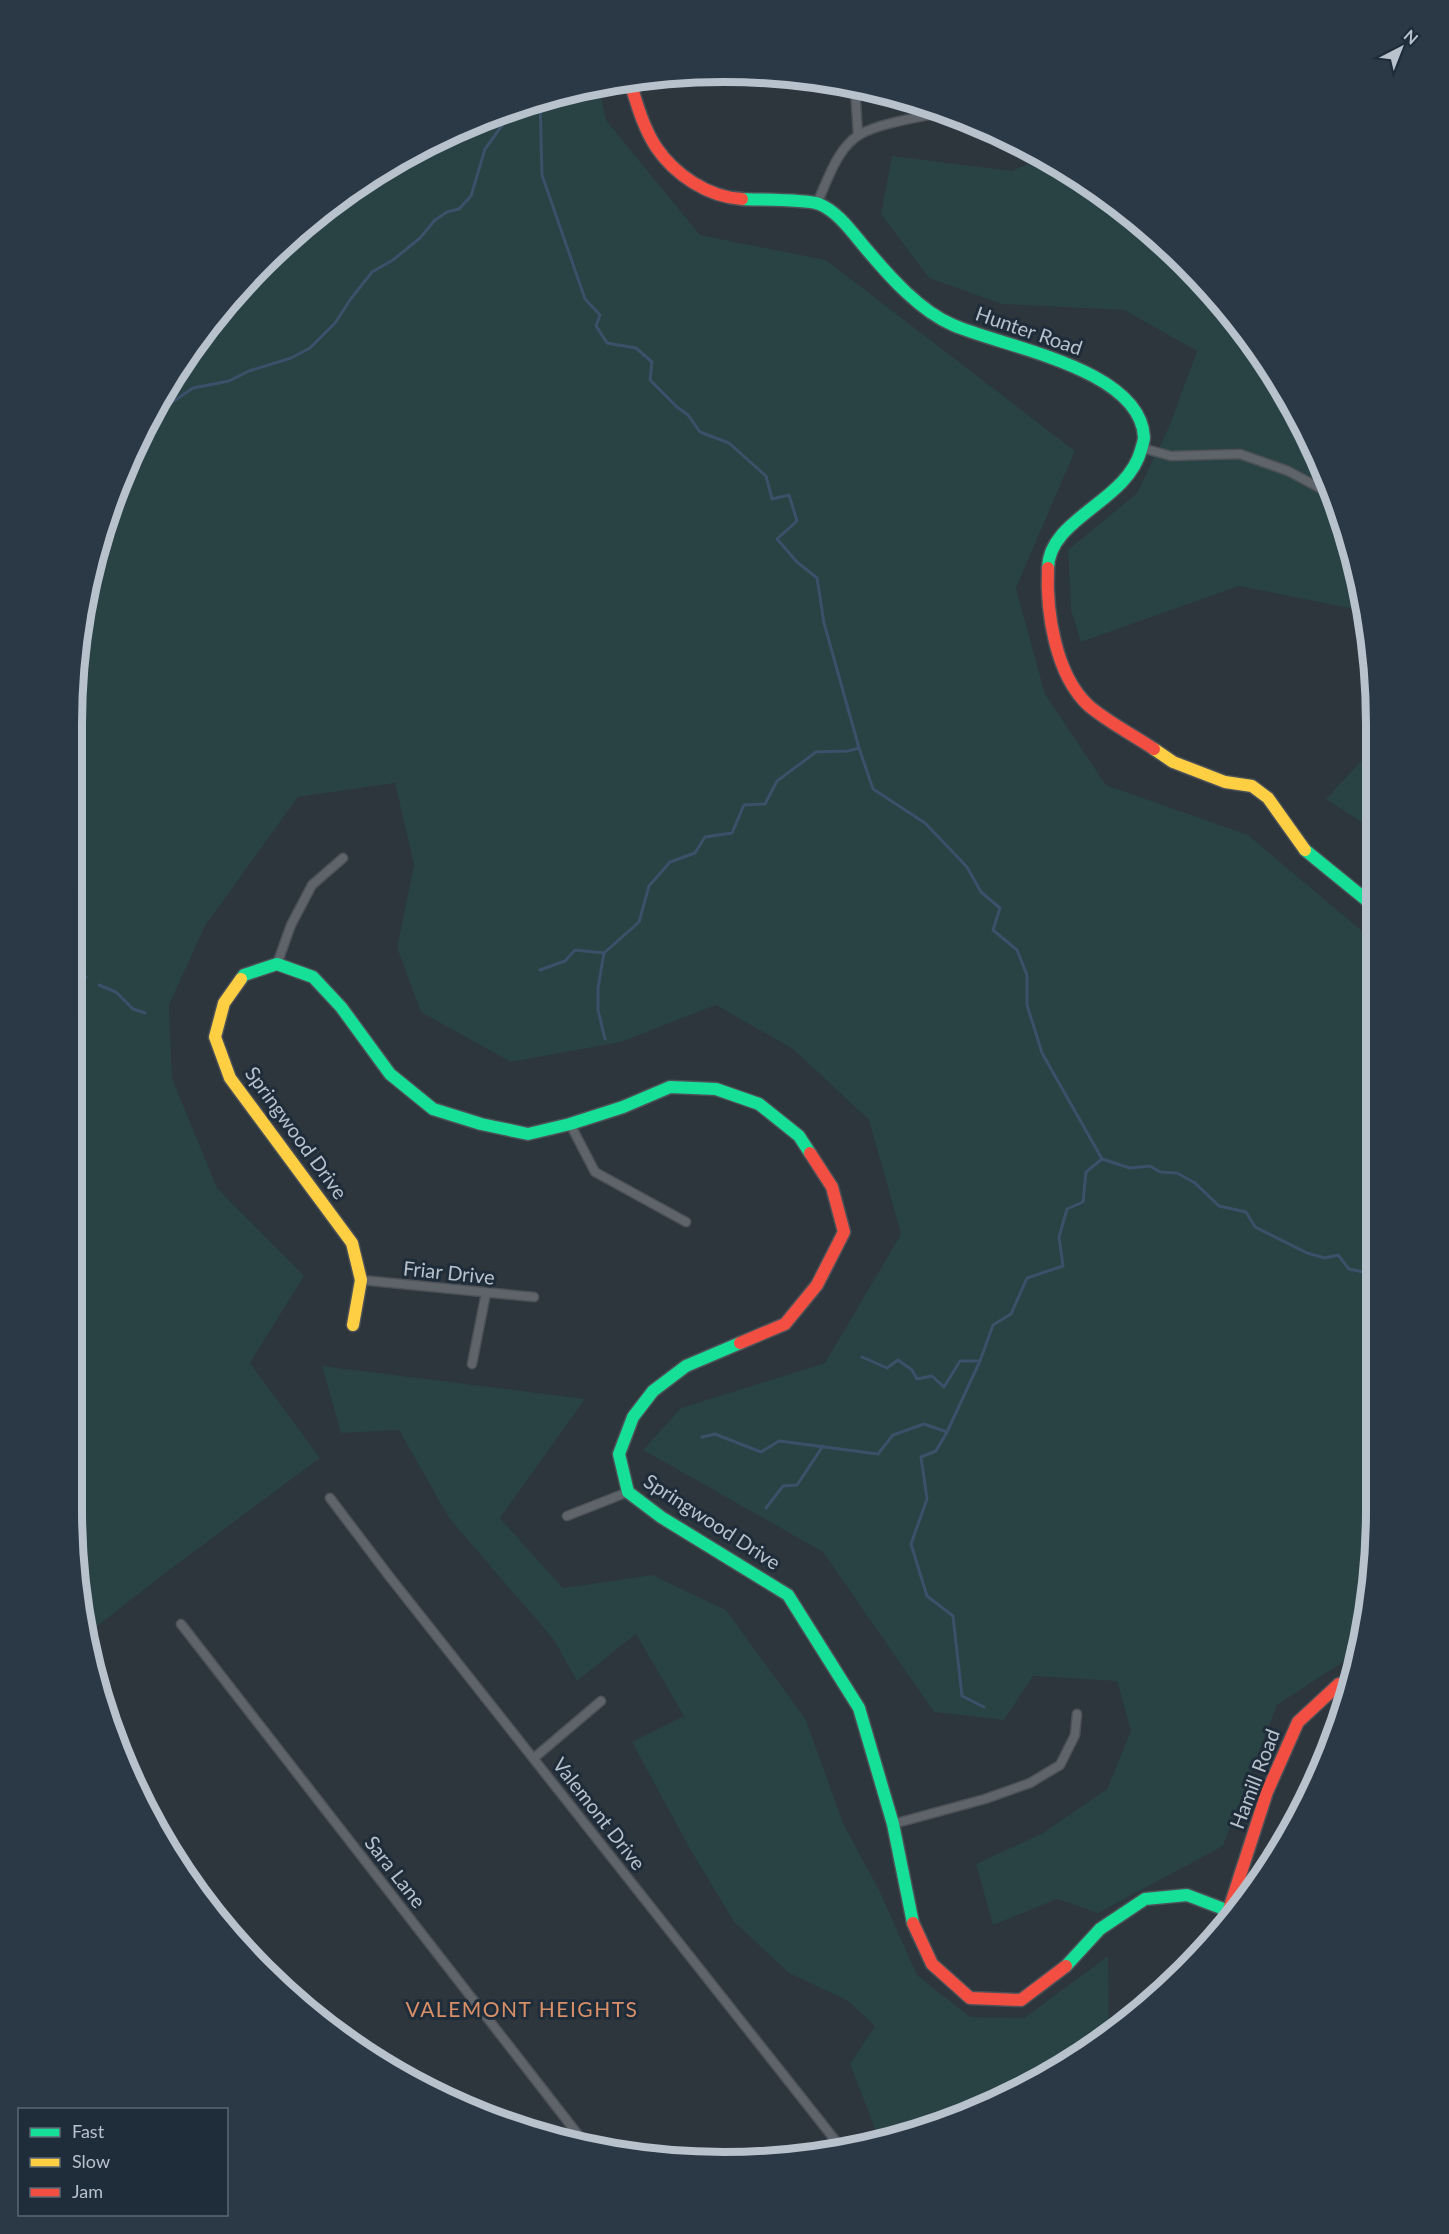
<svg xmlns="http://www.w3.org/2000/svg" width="1449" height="2234" font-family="Lato,sans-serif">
<rect width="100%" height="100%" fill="#2d353d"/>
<g fill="#294244">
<polygon points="599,87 606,120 700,235 826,260 1075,451 1016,588 1045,694 1106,785 1248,835 1374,941 1371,1594 1355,1658 1343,1662 1277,1705 1223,1846 1098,1913 1057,1899 993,1925 976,1864 1043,1833 1107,1789 1131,1731 1117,1681 1033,1676 1004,1720 934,1712 823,1552 643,1450 681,1408 825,1363 901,1234 869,1120 793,1049 716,1005 621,1042 511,1062 421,1012 397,948 414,865 395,783 298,797 205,926 169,1005 172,1078 217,1188 304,1276 250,1363 320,1458 168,1571 87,1634 78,1595 78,639 122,474 182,362 229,301 249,298 244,285 327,207 436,139 555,94"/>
<polygon points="892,156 1012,171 1044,157 1154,234 1242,328 1310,436 1355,556 1364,611 1239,586 1081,642 1071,610 1068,550 1137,493 1169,427 1197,351 1124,310 1002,304 929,278 881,214"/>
<polygon points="1375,746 1375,831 1326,799"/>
<polygon points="322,1366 585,1399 500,1518 563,1588 652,1575 726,1610 806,1720 843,1823 880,1892 917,1975 970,2017 1024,2018 1108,1956 1109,2033 1087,2052 1013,2095 941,2122 912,2121 912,2133 880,2142 850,2064 875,2026 848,2001 789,1973 734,1922 690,1849 632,1742 684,1716 636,1634 577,1681 554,1640 449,1518 399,1430 341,1433"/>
</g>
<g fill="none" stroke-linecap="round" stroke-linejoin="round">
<g stroke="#3b5169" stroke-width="3">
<polyline points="540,100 542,175 585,299 600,315 596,326 607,343 636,348 652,362 650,380 677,407 688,415 700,432 729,443 766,476 772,499 789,495 797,521 777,539 797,562 817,578 824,623 859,748 873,789 925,823 967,867 981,892 1000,908 993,930 1017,950 1027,975 1027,1005 1042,1053 1102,1159 1130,1168 1150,1166 1160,1172 1177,1173 1195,1183 1219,1206 1246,1212 1255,1227 1307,1253 1325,1258 1338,1255 1349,1269 1373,1274"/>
<polyline points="138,444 168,405 193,388 229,381 249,371 291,358 310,348 335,323 350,300 372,272 393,260 420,238 435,220 447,212 459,209 471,196 485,149 506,120 517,109"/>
<polyline points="604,953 598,988 598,1010 605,1039"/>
<polyline points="540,970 565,961 575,950 604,953 639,922 649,886 670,862 695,853 705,837 732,833 744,805 765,804 777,781 816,752 848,751 859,748"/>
<polyline points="78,972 86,977"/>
<polyline points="99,985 116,992 133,1009 145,1013"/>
<polyline points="862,1357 887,1368 898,1360 912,1370 917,1379 932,1376 944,1387 960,1361 979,1361"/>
<polyline points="947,1432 936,1451 921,1457 927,1499 911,1544 927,1596 953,1616 962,1696 984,1707"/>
<polyline points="702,1437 715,1434 761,1452 779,1441 878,1454 893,1435 924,1424 947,1432 980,1361 993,1325 1011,1314 1027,1278 1063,1266 1059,1237 1067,1209 1083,1202 1086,1172 1102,1159"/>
<polyline points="766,1508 783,1486 797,1485 823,1446"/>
</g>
<defs>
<g id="street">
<polyline points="855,88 858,135"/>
<path d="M817,203c10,-21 20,-55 42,-68 19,-12 63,-18 86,-23"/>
<polyline points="1142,448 1171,456 1240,454 1288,471 1331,494"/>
<polyline points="277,964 291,925 312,885 343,858"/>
<polyline points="570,1124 595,1172 686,1222"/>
<polyline points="361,1280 534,1297"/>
<polyline points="472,1364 486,1293"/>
<polyline points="330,1498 389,1576 843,2150"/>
<polyline points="567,1516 628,1492"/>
<polyline points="181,1624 583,2141"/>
<polyline points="534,1758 601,1701"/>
<polyline points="893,1824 985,1799 1030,1783 1060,1765 1075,1735 1077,1714"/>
</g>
<g id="fast">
<path d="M742,199c17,1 63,0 77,5 20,8 35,31 49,47 22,26 52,60 85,74 50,22 187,43 191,112 0,4 -2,9 -3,13 -14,52 -92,68 -93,118"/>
<polyline points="1305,850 1375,907"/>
<polyline points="241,979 244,975 277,964 313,977 341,1007 390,1074 433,1109 481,1124 528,1134 570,1124 623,1107 670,1087 716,1089 759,1104 799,1136 810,1153"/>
<polyline points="740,1343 686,1366 653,1391 633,1417 619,1454 628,1492 661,1517 788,1595 859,1708 893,1824 913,1923"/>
<polyline points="1066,1966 1100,1929 1145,1899 1187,1895 1229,1911"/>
</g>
<g id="slow">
<polyline points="1154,749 1173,762 1225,782 1252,786 1268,798 1305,850"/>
<polyline points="241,979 224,1003 215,1037 230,1078 352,1243 361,1280 353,1325"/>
</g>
<g id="jam">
<path d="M630,82c7,22 13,45 26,65 19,28 52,50 86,52"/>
<path d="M1048,568c-2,43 7,107 41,138 19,16 44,29 65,43"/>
<polyline points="740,1343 785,1324 817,1285 844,1232 832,1187 810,1153"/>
<polyline points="913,1923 932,1964 970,1998 1021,2000 1066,1966"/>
<polyline points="1222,1931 1267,1792 1298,1722 1339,1684 1348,1682"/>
</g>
</defs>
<use href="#street" stroke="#4c5157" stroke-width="11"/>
<use href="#fast" stroke="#4c5157" stroke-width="15"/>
<use href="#slow" stroke="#4c5157" stroke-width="15"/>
<use href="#jam" stroke="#4c5157" stroke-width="15"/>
<use href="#street" stroke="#5e646a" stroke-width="8"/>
<use href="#fast" stroke="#16e098" stroke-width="12"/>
<use href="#slow" stroke="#ffcf43" stroke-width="12"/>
<use href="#jam" stroke="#f24e42" stroke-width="12"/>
</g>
<g text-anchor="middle" stroke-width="6" stroke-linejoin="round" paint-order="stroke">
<g font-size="20" fill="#b8c2cd" stroke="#1f2c39">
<text transform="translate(1029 331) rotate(19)" y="7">Hunter Road</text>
<text transform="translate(296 1133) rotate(54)" y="7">Springwood Drive</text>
<text transform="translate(449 1273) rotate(6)" y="7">Friar Drive</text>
<text transform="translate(712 1522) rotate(33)" y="7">Springwood Drive</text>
<text transform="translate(1255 1779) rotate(-69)" y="7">Hamill Road</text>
<text transform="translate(599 1814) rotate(52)" y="7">Valemont Drive</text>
<text transform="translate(395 1872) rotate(52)" y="7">Sara Lane</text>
</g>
<g font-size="21" letter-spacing="1.5" fill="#d98f67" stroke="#1f2c39">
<text x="522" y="2017">VALEMONT HEIGHTS</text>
</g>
</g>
<path d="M0 0H1449V2234H0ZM724 82H724A642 642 0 0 1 1366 724V1510A642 642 0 0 1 724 2152H724A642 642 0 0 1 82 1510V724A642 642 0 0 1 724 82Z" fill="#2b3845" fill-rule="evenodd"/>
<path fill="none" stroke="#b8c2cd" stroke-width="8" d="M724 82H724A642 642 0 0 1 1366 724V1510A642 642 0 0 1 724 2152H724A642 642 0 0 1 82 1510V724A642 642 0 0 1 724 82Z"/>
<rect x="18" y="2108" width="210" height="108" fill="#1f2c39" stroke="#5c6874" stroke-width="1.5"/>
<rect x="30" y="2128" width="30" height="9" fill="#16e098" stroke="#5c6874" stroke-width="1.5"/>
<text x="72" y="2138" font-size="18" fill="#b8c2cd">Fast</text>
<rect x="30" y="2158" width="30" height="9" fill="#ffcf43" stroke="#5c6874" stroke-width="1.5"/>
<text x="72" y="2168" font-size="18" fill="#b8c2cd">Slow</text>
<rect x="30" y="2188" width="30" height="9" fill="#f24e42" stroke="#5c6874" stroke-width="1.5"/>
<text x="72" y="2198" font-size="18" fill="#b8c2cd">Jam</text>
<g transform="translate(1401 48) rotate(42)" stroke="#1f2c39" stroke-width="4.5" paint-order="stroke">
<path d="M0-4.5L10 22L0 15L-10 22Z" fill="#b8c2cd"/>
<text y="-9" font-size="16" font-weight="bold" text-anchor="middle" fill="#b8c2cd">N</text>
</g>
</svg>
